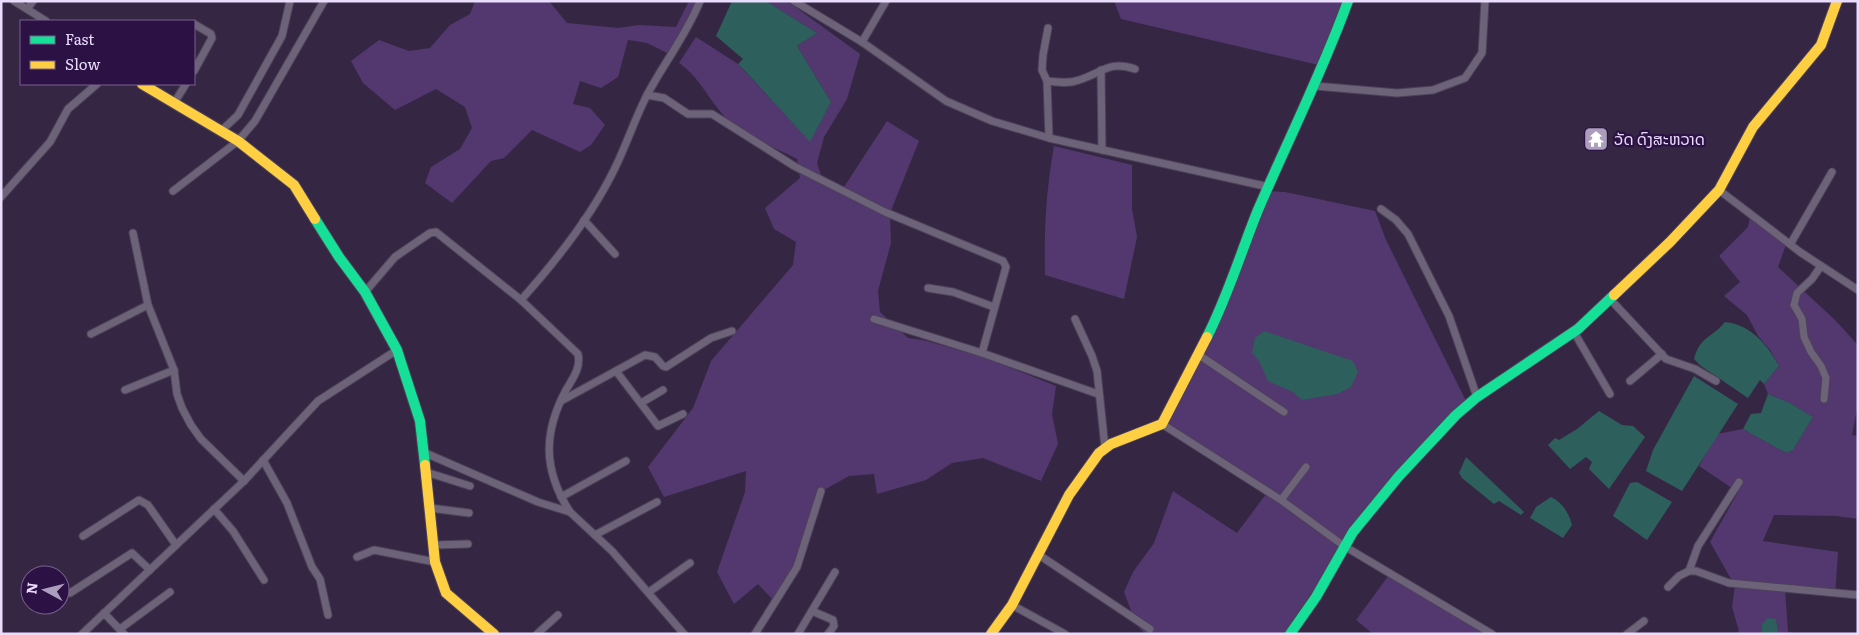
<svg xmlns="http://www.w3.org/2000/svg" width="1859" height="635" font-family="Literata,'Noto Sans Lao',serif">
<rect width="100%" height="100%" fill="#352743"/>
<g fill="#52386e">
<polygon points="475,1 549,1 567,23 618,28 639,25 676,27 689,1 700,1 669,54 647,43 628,40 618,77 601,88 580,81 573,104 590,108 605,125 591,145 580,152 532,130 504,158 491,161 452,203 425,183 431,167 460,149 472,128 465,107 436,89 395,110 363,83 351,61 379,40 409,51 430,48 450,25 470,14"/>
<path d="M766,1h21l73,53 -13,45 -23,38 -7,26 5,15 22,9 43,-66 32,20 -29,72 1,30 -13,48 2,21 28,26 15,2 63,18 70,28 -4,28 6,30 -17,37 -58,-23 -31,5 -26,17 -49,14 -3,-20 -25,2 -25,14 -23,67 -25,46 -18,-19 -24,20 -17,-32 28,-80 1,-21 -82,26 -16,-30 45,-59 18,-47 82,-96 3,-23 -22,-13 -9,-21 35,-30 -3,-19c-22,-11 -51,-23 -70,-40 -18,-18 -27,-42 -48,-56l17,-26 42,27 72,77 21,-39 -34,-56 20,-13z"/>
<polygon points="1114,1 1348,1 1323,66 1121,19"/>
<path d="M1054,146l78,19v44l5,28 -13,62 -79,-24c-1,-44 1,-85 9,-129z"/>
<polygon points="1266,191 1285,192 1375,211 1386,240 1466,401 1398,474 1287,634 1145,634 1136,624 1124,592 1133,572 1154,543 1173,491 1237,533 1266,494 1160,424 1221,304"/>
<polygon points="1750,217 1787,242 1778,267 1835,320 1858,345 1858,404 1852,435 1858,436 1858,519 1836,516 1774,515 1763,541 1838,552 1835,597 1785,588 1788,632 1801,634 1736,634 1739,631 1732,607 1735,586 1710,542 1738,492 1699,466 1717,434 1743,429 1786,453 1793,450 1813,417 1790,403 1768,394 1764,384 1779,366 1770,350 1758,336 1747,315 1724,296 1740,282 1719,256 1748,227"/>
<polygon points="1389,575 1488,634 1373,634 1356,620"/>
</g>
<g fill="#2d5f5c">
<polygon points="732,1 766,1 817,33 797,46 831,102 810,142 746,72 738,64 743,59 716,36"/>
<path d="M1725,322c26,3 42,22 54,44l-15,18 -4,-4 -12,18 -47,-32 -7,-7c6,-23 18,-21 31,-37z"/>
<polygon points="1264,331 1353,361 1358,372 1351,387 1337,394 1302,400 1293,392 1268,381 1259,361 1252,353 1255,338"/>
<polygon points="1694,376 1738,404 1682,491 1646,471 1653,450"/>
<polygon points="1768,394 1790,403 1813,417 1793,450 1786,453 1743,429 1751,414 1761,413"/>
<polygon points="1599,411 1622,425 1633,426 1645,437 1609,489 1589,469 1592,462 1586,457 1570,469 1548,445 1555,438 1559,440 1577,429"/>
<polygon points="1466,457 1524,512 1521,515 1499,501 1494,504 1462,478 1459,473"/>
<polygon points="1637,482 1672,502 1647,540 1613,516 1630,483"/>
<path d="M1551,497c11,5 18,16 21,28l-9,13 -33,-20 6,-11z"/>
<polygon points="1768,618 1776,619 1778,634 1762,634 1762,624"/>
</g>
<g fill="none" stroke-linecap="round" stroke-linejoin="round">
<defs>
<g id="street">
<polyline points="14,1 46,21"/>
<polyline points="794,1 862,42 946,101 992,121 1049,138 1269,187"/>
<polyline points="27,9 33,1"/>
<polyline points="194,24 211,34 212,38 194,71"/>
<polyline points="1048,28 1043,55 1042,70 1047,81 1049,138"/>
<polyline points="862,42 886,1"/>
<polyline points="1101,70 1102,150"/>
<path d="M1047,81c11,1 22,3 32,-1 23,-7 30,-20 56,-11"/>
<polyline points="1315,86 1397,93 1433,90 1465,78 1482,53 1485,1"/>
<polyline points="647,95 664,98 688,114 712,114 794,166 885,212 1003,261 1006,267 982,353"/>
<polyline points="174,103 186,84"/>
<polyline points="221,131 238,115 282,36 290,1"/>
<polyline points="1719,190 1800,252 1858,290"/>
<polyline points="173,191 238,141 255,121 324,1"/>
<polyline points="1,197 50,142 68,109 97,84"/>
<polyline points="1381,209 1396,220 1408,234 1449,316 1477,397"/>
<polyline points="584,220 615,254"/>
<polyline points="133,233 148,305 174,370 177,394 182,408 191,425 201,439 244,481"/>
<polyline points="1791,243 1832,172"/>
<polyline points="1821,266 1812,279 1797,293 1794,305 1802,319 1804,337 1811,352 1821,366 1826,378 1824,399"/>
<polyline points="928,288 953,292 994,307"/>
<path d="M365,292l30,-35 35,-24 6,-1 85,68 57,54c3,14 -5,24 -12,36 -23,43 -23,80 4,122"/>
<polyline points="1610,299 1666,359 1695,369 1716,381"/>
<path d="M521,300c35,-39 70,-83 93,-130 12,-24 20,-49 32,-73 17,-33 40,-61 54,-96"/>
<polyline points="874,319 982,353 1098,394"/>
<polyline points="1075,319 1092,356 1097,371 1105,448"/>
<polyline points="1574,332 1610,394"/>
<polyline points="91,334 148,305"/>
<polyline points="1199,355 1284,412"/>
<polyline points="616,371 658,426 683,414"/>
<polyline points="1630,381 1662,354"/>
<polyline points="125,390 174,370"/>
<polyline points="561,401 645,355 655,357 663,366 666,367 711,338 732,331"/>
<polyline points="641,403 663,390"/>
<polyline points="1162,424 1281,500 1344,546 1492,634"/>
<polyline points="423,452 538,502 570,512 612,551 684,634"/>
<polyline points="263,460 287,503 312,567 320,579 328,615"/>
<polyline points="426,472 470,486"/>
<polyline points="561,497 626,461"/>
<polyline points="1281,500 1306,467"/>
<polyline points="430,508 469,513"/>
<polyline points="214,509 233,531 264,580"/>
<polyline points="595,535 657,502"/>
<polyline points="83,536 139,500 148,505 176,545"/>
<polyline points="434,545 468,544"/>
<polyline points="1039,555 1150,629"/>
<polyline points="357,557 374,550 435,562"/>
<polyline points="1689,571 1698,546 1739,482"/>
<polyline points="1668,587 1679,576 1689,571 1696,571 1729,583 1858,595"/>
<polyline points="649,592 690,563"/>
<polyline points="70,593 132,553 150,570"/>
<polyline points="1012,605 1065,634"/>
<polyline points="812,611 833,620 834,626 828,634"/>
<polyline points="104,613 124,634"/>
<polyline points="120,629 170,592"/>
<polyline points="82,634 244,481 318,401 397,350"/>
<polyline points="537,634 558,615"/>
<polyline points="755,634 797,567 821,491"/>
<polyline points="798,634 835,572"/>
<polyline points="1627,634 1644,621"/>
</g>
<g id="fast">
<polyline points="315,219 339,257 365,292 397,350 420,421 425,465"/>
<path d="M1207,337c21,-41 34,-85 51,-127 30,-70 64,-137 90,-209"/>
<polyline points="1290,634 1316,597 1353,532 1399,476 1456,415 1477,397 1578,329 1614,295"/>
</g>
<g id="slow">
<polyline points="142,84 238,141 294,185 315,219"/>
<polyline points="1614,295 1670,242 1719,190 1753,127 1821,45 1837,1"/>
<polyline points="425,465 435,562 446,593 494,634"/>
<polyline points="991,634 1012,605 1069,495 1099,453 1111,444 1162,424 1207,337"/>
</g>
</defs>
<use href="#street" stroke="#4e425a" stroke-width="9"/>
<use href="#fast" stroke="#4e425a" stroke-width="12"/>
<use href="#slow" stroke="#4e425a" stroke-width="12"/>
<use href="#street" stroke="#6d6379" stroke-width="7"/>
<use href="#fast" stroke="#16e098" stroke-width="10"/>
<use href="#slow" stroke="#ffcf43" stroke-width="10"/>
</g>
<defs>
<symbol id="temple-square" viewBox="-11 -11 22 22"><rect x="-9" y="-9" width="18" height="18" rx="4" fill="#ab9dbc" stroke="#2c1144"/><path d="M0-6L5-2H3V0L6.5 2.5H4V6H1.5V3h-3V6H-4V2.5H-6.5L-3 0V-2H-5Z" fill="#fff"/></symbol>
</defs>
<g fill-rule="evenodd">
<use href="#temple-square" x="1582" y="125" width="28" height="28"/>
</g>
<g text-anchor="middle" stroke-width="4.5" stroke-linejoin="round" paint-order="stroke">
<g font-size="16" fill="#eadcfd" stroke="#2c1144" text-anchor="start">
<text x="1614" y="145">ວັດ ດົງສະຫວາດ</text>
</g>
</g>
<rect width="1859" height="635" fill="none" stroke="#eadcfd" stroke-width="5"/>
<rect x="20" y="20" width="175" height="65" fill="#2c1144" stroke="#78628e"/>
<rect x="30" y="36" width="25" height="8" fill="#16e098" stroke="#78628e"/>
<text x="65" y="45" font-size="15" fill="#eadcfd">Fast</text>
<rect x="30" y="61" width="25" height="8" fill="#ffcf43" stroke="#78628e"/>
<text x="65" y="70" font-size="15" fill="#eadcfd">Slow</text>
<g transform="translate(45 590) rotate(277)"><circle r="24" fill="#2c1144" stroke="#78628e"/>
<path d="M0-4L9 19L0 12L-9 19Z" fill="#ab9dbc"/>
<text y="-8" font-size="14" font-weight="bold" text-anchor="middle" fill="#eadcfd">N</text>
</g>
</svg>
